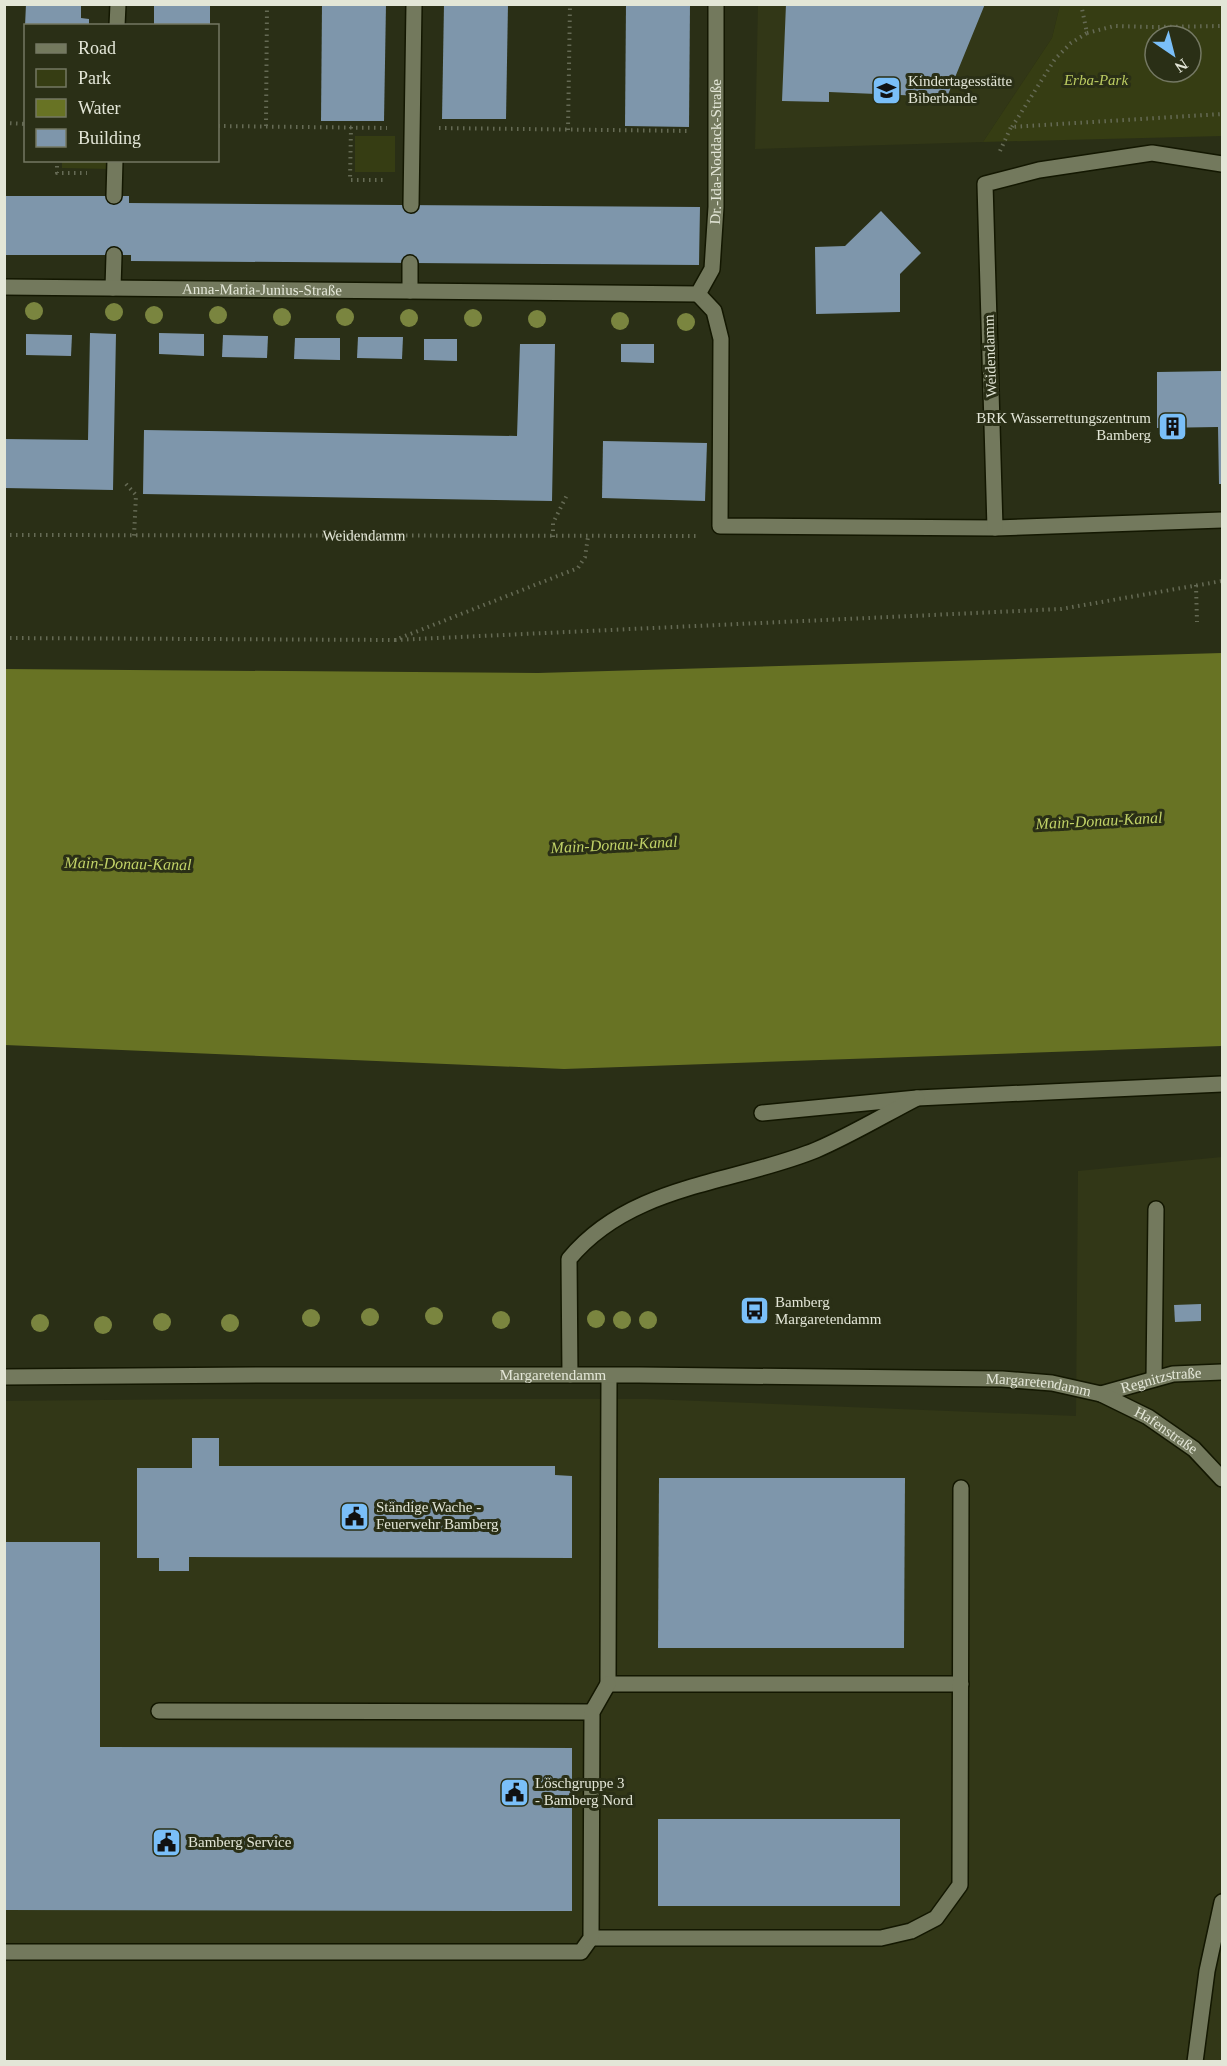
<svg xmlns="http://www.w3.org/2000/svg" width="1227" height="2066" font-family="'Times New Roman',serif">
<rect width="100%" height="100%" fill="#2a2f16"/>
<g fill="#323717">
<polygon points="758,5 1060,5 1052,38 983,142 755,149"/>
<polygon points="1222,1157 1222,2061 5,2061 4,1401 203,1399 648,1399 1076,1416 1078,1171"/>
</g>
<g fill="#363d13" fill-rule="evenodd">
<path d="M1060,5h162v131l-239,6 69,-104zM1155,36h36v36h-36z"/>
<rect x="355" y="136" width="40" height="36"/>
<polygon points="62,161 109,161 109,169 62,168"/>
</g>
<polygon fill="#687324" points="1222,653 1222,1046 564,1069 5,1045 5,669 538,673"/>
<g fill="#7e96ab">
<polygon points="26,4 81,4 81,18 89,19 89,26 25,26"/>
<rect x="154" y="4" width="56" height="22"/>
<polygon points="322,4 386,4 384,121 321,121"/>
<polygon points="444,4 508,4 506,119 442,119"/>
<polygon points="626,4 690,4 689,127 625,126"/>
<polygon points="786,4 985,4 947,97 829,92 829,102 782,101"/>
<polygon points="4,196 129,196 129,203 700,207 699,265 131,261 131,255 4,255"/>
<polygon points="881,211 921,253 900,274 900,312 816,314 815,247 845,246"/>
<polygon points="90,333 116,334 113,490 4,488 4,439 88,440"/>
<polygon points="159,333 204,334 204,356 159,354"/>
<polygon points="26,334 72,335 71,356 26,355"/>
<polygon points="223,335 268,336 267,358 222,357"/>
<polygon points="358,337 403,337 402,359 357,358"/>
<polygon points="295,338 340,338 340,360 294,359"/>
<polygon points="424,339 457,339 457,361 424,360"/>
<polygon points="520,344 555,344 552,501 143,494 144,430 517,436"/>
<polygon points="621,344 654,344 654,363 621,362"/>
<polygon points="1222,371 1222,484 1219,484 1218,427 1157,428 1157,372"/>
<polygon points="603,441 707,443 705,501 602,498"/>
<polygon points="1201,1304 1201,1321 1175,1322 1174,1305"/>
<polygon points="192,1438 219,1438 219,1466 555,1466 555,1475 572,1476 572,1558 189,1557 189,1571 159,1571 159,1558 137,1558 137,1468 192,1468"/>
<polygon points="659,1478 905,1478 904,1648 658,1648"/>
<polygon points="4,1542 100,1542 100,1747 572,1748 572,1911 4,1910"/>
<rect x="658" y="1819" width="242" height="87"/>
</g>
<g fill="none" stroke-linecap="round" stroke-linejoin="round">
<defs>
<g id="service">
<polyline points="117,26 118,4"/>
<polyline points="114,196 115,160"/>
<polyline points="411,205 414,4"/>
<polyline points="113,288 114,255"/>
<polyline points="410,291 410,263"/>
<polyline points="698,294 714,311 721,339 720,526 995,528 1222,520"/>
<polyline points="995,528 985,184 1039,170 1152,153 1222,164"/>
<polyline points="762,1113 917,1098 1222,1084"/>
<path d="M570,1375l-1,-116c62,-75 164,-75 247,-109 35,-15 68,-35 101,-52"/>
<polyline points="609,1376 608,1684 961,1684"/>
<polyline points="1154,1379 1156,1209"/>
<polyline points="159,1711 592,1712"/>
<polyline points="591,1938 881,1938 911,1931 936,1918 960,1885 961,1488"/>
<polyline points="4,1952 581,1952 591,1938 592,1712 608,1684"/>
</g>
<g id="minor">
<path id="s2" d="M4,287l694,7 14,-25 4,-62v-203"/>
<path id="s3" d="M1101,1394l72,-20 49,-2"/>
</g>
<g id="tertiary">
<path id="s4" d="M4,1377l263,-2h372l363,4 50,4 49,11 47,23 46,32 28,30"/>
<polyline points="1195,2062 1207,1971 1222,1902"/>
</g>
</defs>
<use href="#service" stroke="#131701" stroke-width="18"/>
<use href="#minor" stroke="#131701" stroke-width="18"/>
<use href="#tertiary" stroke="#131701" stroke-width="18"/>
<g stroke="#656a54" stroke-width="4" stroke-dasharray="1.5 4.5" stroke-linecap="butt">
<polyline points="1087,33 1114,26 1152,27 1222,26"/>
<polyline points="4,123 26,124"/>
<polyline points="218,126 387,128"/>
<polyline points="266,126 267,4"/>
<polyline points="351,127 350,180 386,180"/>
<polyline points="1012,127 1055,59 1071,43 1087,33 1081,4"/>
<polyline points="439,128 690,131"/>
<polyline points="568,130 570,4"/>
<polyline points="1000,151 1011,127 1222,114"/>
<polyline points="57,160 57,173 87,173"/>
<polyline points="126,484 136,495 134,536"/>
<path id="s1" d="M4,535l692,1"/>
<polyline points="553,537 553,523 568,493"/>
<polyline points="1196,585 1197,622"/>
<polyline points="4,638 395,640 578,568 585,557 588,537"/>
<polyline points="395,640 1061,609 1222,581"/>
</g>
<use href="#service" stroke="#73795d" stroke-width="15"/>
<use href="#minor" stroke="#73795d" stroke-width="15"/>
<use href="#tertiary" stroke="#73795d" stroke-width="15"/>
</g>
<g fill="#7a853f">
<circle cx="34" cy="311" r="9"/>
<circle cx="114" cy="312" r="9"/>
<circle cx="154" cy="315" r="9"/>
<circle cx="218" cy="315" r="9"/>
<circle cx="282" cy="317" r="9"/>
<circle cx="345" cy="317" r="9"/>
<circle cx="409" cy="318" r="9"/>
<circle cx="473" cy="318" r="9"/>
<circle cx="537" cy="319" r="9"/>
<circle cx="620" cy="321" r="9"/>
<circle cx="686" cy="322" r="9"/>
<circle cx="434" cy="1316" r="9"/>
<circle cx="370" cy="1317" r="9"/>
<circle cx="311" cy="1318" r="9"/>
<circle cx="596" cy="1319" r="9"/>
<circle cx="501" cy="1320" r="9"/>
<circle cx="622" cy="1320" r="9"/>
<circle cx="648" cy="1320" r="9"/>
<circle cx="162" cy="1322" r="9"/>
<circle cx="40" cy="1323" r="9"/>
<circle cx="230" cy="1323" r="9"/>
<circle cx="103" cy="1325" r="9"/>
</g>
<defs>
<symbol id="school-square" viewBox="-11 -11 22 22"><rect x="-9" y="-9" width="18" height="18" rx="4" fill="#7abff8" stroke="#2a2f16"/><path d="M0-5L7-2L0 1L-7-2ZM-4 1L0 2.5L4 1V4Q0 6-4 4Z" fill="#111"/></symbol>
<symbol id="building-square" viewBox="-11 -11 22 22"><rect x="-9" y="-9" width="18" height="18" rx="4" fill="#7abff8" stroke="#2a2f16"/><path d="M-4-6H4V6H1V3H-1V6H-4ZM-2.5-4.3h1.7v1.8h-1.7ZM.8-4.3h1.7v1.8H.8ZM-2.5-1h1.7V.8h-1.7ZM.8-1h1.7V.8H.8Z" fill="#111"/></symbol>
<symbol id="bus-square" viewBox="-11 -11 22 22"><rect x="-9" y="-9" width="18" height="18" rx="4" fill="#7abff8" stroke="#2a2f16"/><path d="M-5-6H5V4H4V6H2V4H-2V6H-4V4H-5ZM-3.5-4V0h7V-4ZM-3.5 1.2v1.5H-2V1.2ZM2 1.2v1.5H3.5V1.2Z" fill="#111"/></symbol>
<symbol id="civic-square" viewBox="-11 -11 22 22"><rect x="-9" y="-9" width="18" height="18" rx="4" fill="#7abff8" stroke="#2a2f16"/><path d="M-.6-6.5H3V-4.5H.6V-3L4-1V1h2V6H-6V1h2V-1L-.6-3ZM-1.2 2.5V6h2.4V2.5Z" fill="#111"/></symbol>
</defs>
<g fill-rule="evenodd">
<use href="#school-square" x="870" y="74" width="33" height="33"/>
<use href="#building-square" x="1156" y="410" width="33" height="33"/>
<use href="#bus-square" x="738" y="1294" width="33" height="33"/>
<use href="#civic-square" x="338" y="1500" width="33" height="33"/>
<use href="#civic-square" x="498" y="1776" width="33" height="33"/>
<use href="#civic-square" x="150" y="1826" width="33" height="33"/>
</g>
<g text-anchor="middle" stroke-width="6" stroke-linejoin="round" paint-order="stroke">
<g font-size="15" font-style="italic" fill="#bbcb61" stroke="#2a2f16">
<text x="1096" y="85">Erba-Park</text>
</g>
<g font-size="15" fill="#e3e6d7" stroke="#2a2f16" text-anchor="start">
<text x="908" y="86">Kindertagesstätte<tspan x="908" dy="17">Biberbande</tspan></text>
<text x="1151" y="423" text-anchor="end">BRK Wasserrettungszentrum<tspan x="1151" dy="17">Bamberg</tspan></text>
<text x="775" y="1307">Bamberg<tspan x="775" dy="17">Margaretendamm</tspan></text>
<text x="376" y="1512">Ständige Wache -<tspan x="376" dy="17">Feuerwehr Bamberg</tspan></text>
<text x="535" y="1788">Löschgruppe 3<tspan x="535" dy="17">- Bamberg Nord</tspan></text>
<text x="188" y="1847">Bamberg Service</text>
</g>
<g font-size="15" fill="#e3e6d7" stroke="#2a2f16">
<text dy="5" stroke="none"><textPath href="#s2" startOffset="840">Dr.-Ida-Noddack-Straße</textPath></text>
<text dy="5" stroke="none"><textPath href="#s2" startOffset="258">Anna-Maria-Junius-Straße</textPath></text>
<text transform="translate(990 356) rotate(-92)" y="5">Weidendamm</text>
<text dy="5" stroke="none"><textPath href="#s1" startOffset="360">Weidendamm</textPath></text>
<text dy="5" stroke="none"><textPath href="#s4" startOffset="549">Margaretendamm</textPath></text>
<text dy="5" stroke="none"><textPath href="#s3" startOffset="62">Regnitzstraße</textPath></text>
<text dy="5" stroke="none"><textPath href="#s4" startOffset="1035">Margaretendamm</textPath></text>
<text dy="5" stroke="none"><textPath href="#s4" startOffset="1173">Hafenstraße</textPath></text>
</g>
<g font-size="16" font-style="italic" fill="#c1d267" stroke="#2a2f16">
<text transform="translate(1099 820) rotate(-3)" y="6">Main-Donau-Kanal</text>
<text transform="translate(614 844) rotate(-3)" y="6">Main-Donau-Kanal</text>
<text transform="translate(128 863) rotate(1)" y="6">Main-Donau-Kanal</text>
</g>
</g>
<rect width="1227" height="2066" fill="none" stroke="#e3e6d7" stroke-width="12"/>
<rect x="24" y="24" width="195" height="138" fill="#2a2f16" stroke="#747863" stroke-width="1.5"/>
<rect x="36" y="44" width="30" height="9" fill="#73795d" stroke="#747863" stroke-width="1.5"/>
<text x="78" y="54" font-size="18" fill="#e3e6d7">Road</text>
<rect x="36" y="69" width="30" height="18" fill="#363d13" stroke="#747863" stroke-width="1.5"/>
<text x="78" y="84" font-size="18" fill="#e3e6d7">Park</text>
<rect x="36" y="99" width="30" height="18" fill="#687324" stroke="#747863" stroke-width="1.5"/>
<text x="78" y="114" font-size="18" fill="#e3e6d7">Water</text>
<rect x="36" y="129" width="30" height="18" fill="#7e96ab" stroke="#747863" stroke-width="1.5"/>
<text x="78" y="144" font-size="18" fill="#e3e6d7">Building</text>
<g transform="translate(1173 54) rotate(145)"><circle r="28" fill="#2a2f16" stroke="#747863" stroke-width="1.5"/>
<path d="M0-4.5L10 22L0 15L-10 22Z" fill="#7abff8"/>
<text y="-9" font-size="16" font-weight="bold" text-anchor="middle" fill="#e3e6d7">N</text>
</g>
</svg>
